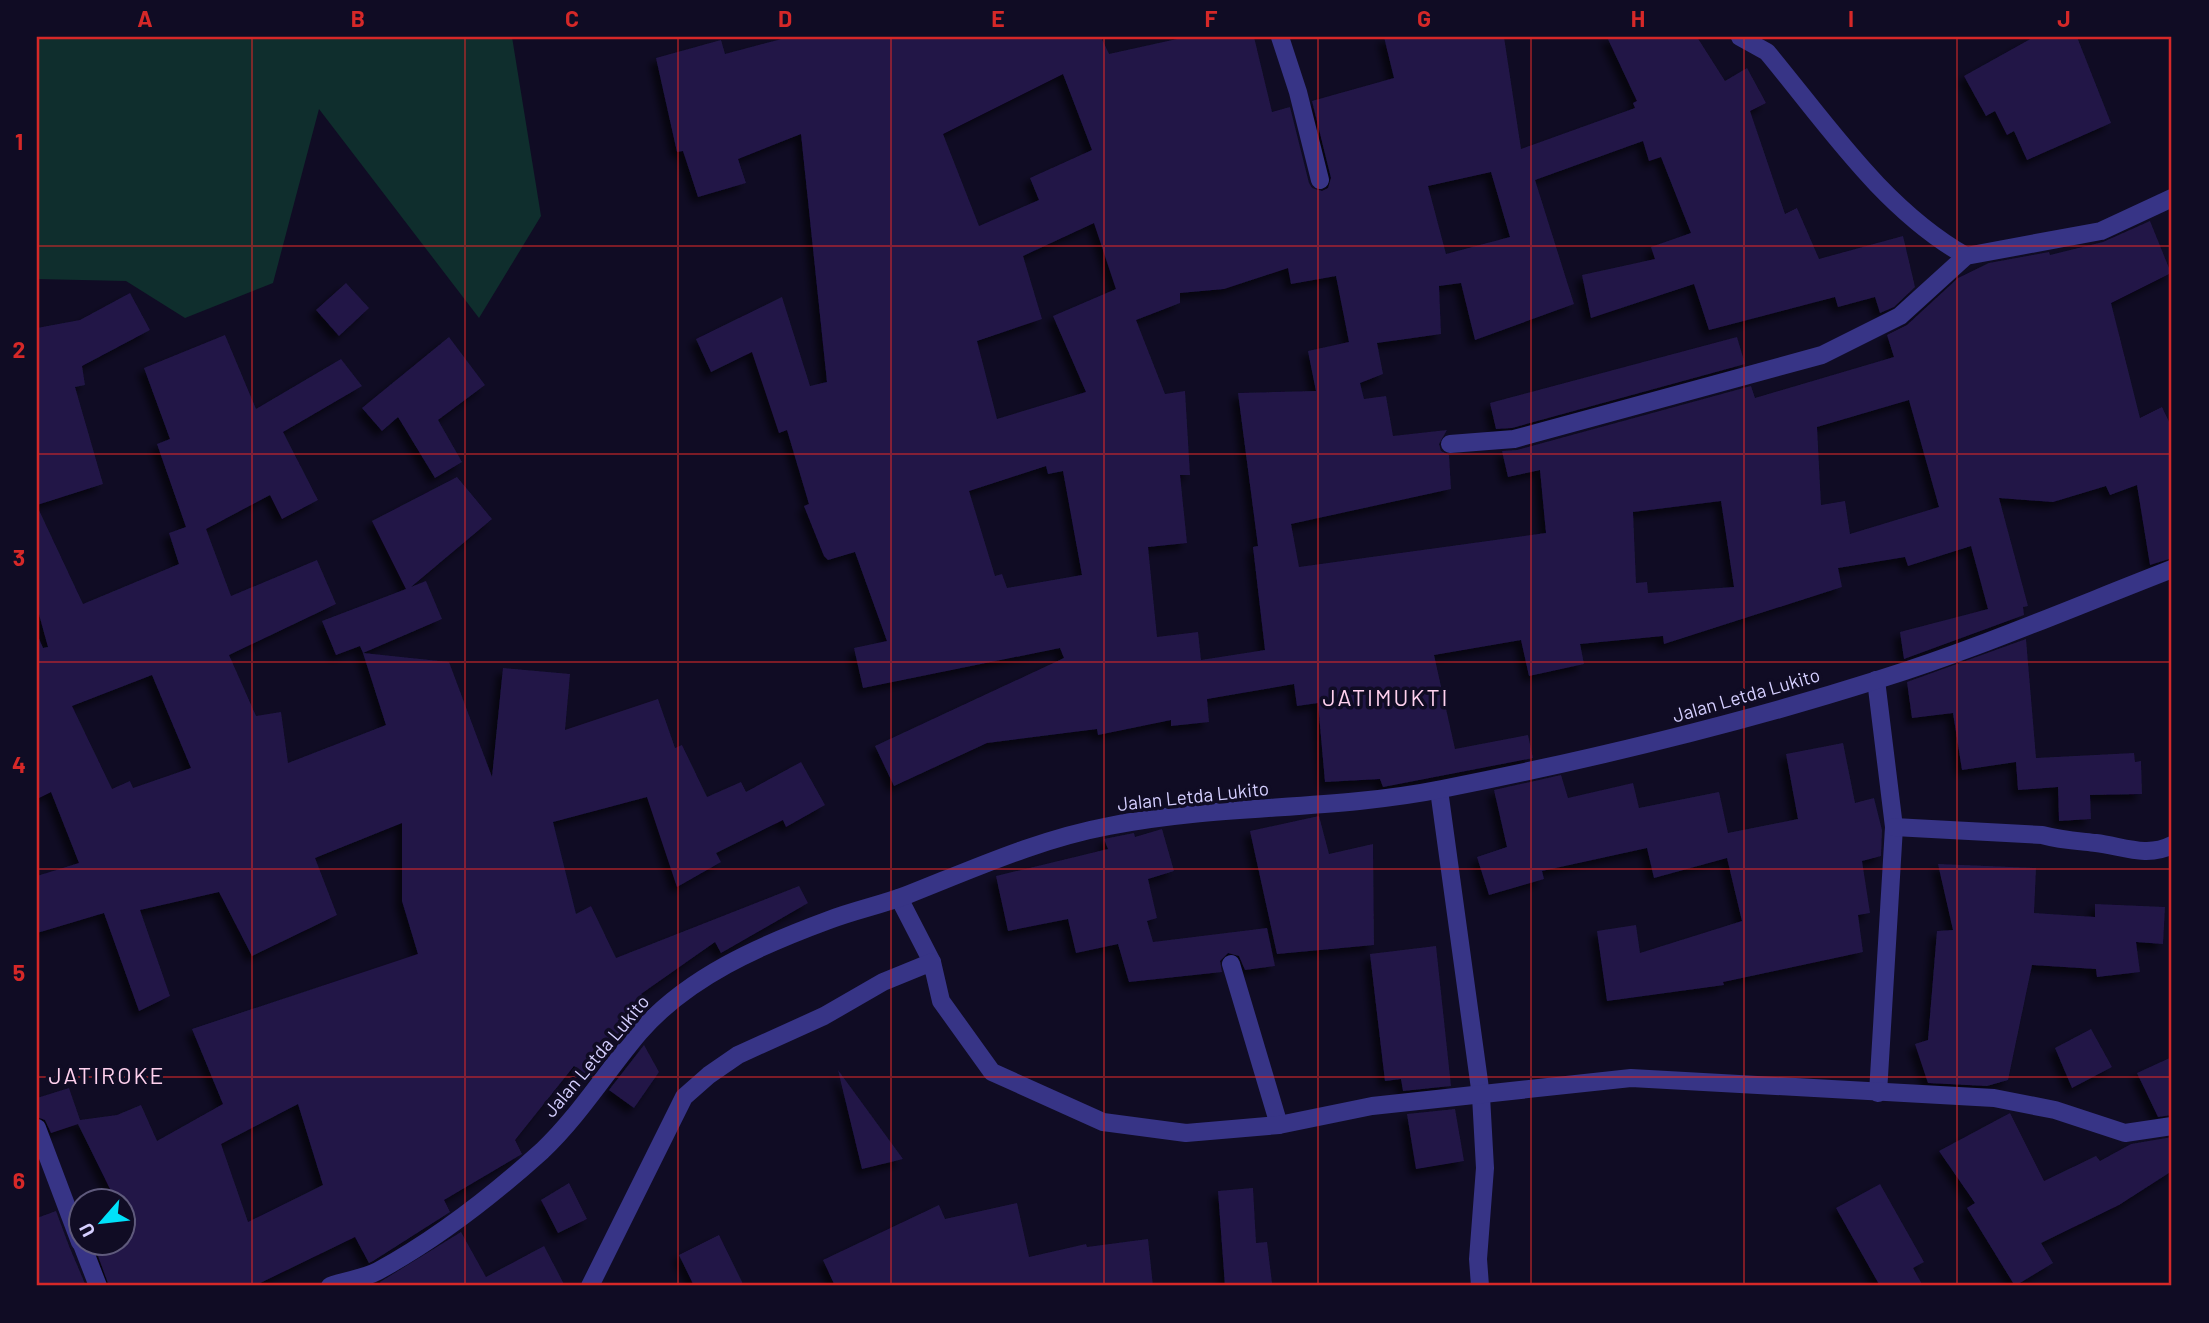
<svg xmlns="http://www.w3.org/2000/svg" width="2209" height="1323" font-family="Barlow,sans-serif">
<defs>
<filter id="shadow"><feDropShadow dx="-6" dy="6" stdDeviation="3.5" flood-color="#0009"/></filter>
</defs>
<rect width="100%" height="100%" fill="#100c24"/>
<polygon fill="#0f2e2d" points="37,37 512,37 541,216 479,318 319,109 273,283 185,318 126,281 37,279"/>
<g fill="#211746" fill-rule="evenodd" filter="url(#shadow)">
<path d="M789,37h312l8,17 77,-17h68l18,75 18,-5 19,76 3,5 10,3 6,-3 3,-10 -19,-77 82,-23 -10,-41h120l17,112 114,-41 -2,-5 4,-2 -30,-64h90l28,44 22,-13 19,35 -16,8 35,103 12,-6 22,51 84,-23 12,51 -21,20 -14,6 -5,-16 -37,10 -3,-10 -126,33 -15,-46 -103,34 -9,-43 73,-16 -4,-12 40,-14 -30,-76 -12,4 -6,-20 -108,39 39,124 -99,36 -14,-57 -22,3 2,48 -64,9 6,31 -23,9 4,16 22,-3 7,40 54,-6 -8,14 2,7 8,4 2,34 -160,35 8,43 247,-34 -6,-63 -32,7 -6,-26 15,-1 234,-64 4,12 139,-41 -7,-22 20,-10 51,-47 31,-15 60,-11 1,3 53,-13 47,-21 21,52 -60,30 29,115 22,-11 10,21v130l-22,7 -13,-80 -27,10 -4,-9 -53,16 -54,-4 29,108 -5,1 1,8 -120,44 -4,-27 88,-23 -17,-63 -63,20 -3,-9 -67,11 4,19 -178,57 -1,-8 -83,8 4,20 -55,12 -8,-36 -87,15 21,94 73,-14 5,23 -150,29 -3,-8 -55,3 -7,-79 -21,3 -3,-22 -87,15 2,23 -38,4v-6l-73,15 -1,-6 -110,14 -93,43 -19,-40 189,-88 -4,-10 -197,40 -9,-40 33,-7 -32,-89 -27,8 -4,-4 -20,-50 5,-2 -22,-74 -8,3 -27,-81 -41,20 -15,-33 86,-42 28,89 17,-4 -26,-248 -63,25 8,24 -48,14 -15,-46 -6,1 -21,-94 65,-18 4,14zM1063,74l29,76 -62,28 9,22 -60,26 -36,-92zM1491,172l19,65 -64,17 -18,-68zM1094,223l22,66 -63,27 33,76 -89,27 -20,-78 65,-22 -19,-63zM1288,268l3,16 45,-8 13,66 -41,9 8,40 -78,2 20,153 -5,1 12,103 -64,10 -3,-28 -41,5 -9,-90 39,-4 -7,-68h10l-5,-84 -20,3 -29,-74 44,-17v-10l44,-4zM1909,400l30,107 -89,27 -5,-33 -24,4 -4,-78zM1046,466l2,8 15,-3 19,104 -75,13 -5,-14 -7,2 -26,-85zM1721,501l13,86 -86,6 -1,-11 -11,1 -3,-71z"/>
<polygon points="2034,37 2077,37 2111,123 2027,160 2014,131 2007,135 1995,111 1986,116 1964,76"/>
<polygon points="346,283 369,308 339,336 316,310"/>
<polygon points="130,293 150,330 82,366 85,385 75,387 103,484 37,505 37,328 80,320"/>
<path d="M225,335l31,74 85,-50 21,27 -79,46 35,68 -36,19 -12,-24 -64,34 25,67 86,-36 19,44 -107,51 27,61 25,-4 7,51 98,-38 -23,-72 86,9 43,115 11,-109 67,6 -5,56 93,-31 17,49 7,-3 25,52 34,-15 5,10 55,-30 24,43 -39,22 -3,-7 -67,33 5,9 -44,25 -30,-90 -94,25 23,92 15,-8 25,52 183,-72 9,17 -87,50 -6,-11 -74,52 2,2 -17,15 7,12 -43,54 -16,-11 -59,74 7,14 -78,46 6,12 -77,49 -4,2 -14,-26 -101,49h-145l-16,-44h29v-42h-36l25,-9 -33,-67 -27,9 -6,-13 -8,-3v-19l32,-10 11,32 37,-5 24,-10 16,36 66,-37 -31,-75 226,-75 -16,-53v-78l-87,35 22,57 -85,41 -33,-64 -79,18 30,86 -31,15 -35,-98 -67,20v-57l42,-13 -28,-71 -14,7v-165l6,14 5,-1 -11,-40v-101l46,98 96,-40 -10,-31 17,-6 -29,-83 13,-5 -26,-71zM152,675l39,93 -58,20 -3,-7 -18,8 -40,-83zM298,1104l25,81 -75,37 -27,-78z"/>
<polygon points="449,337 485,385 438,420 462,462 435,478 398,417 382,431 362,408"/>
<polygon points="1737,337 1745,364 1512,428 1496,429 1490,403"/>
<polygon points="457,477 492,519 411,587 426,581 442,619 363,653 360,646 336,655 322,621 406,589 372,521"/>
<polygon points="2026,639 2036,758 2134,753 2135,762 2141,761 2142,794 2090,795 2091,819 2059,821 2058,787 2018,790 2016,762 1962,770 1953,713 1912,718 1907,682"/>
<polygon points="1843,743 1855,803 1874,798 1882,830 1881,856 1862,861 1870,913 1858,915 1863,952 1723,982 1724,985 1607,1001 1597,931 1636,925 1640,953 1742,921 1727,858 1654,878 1647,848 1542,871 1544,879 1489,895 1477,857 1507,847 1494,790 1561,775 1568,798 1633,783 1639,808 1719,792 1728,833 1798,819 1786,754"/>
<polygon points="1319,816 1329,854 1373,844 1374,945 1277,954 1250,831"/>
<polygon points="1162,829 1174,871 1148,879 1157,918 1147,921 1153,942 1267,928 1275,966 1245,970 1239,956 1228,953 1220,961 1222,972 1129,982 1118,944 1076,953 1068,919 1008,931 996,876 1108,849 1104,839 1134,833 1135,837"/>
<polygon points="1938,864 2036,868 2034,913 2095,917 2095,904 2165,907 2163,944 2136,942 2140,972 2097,977 2096,969 2032,965 2008,1080 1987,1086 1928,1083 1915,1044 1928,1040 1937,931 1953,930"/>
<polygon points="1436,946 1451,1086 1403,1091 1401,1079 1385,1081 1370,954"/>
<polygon points="2091,1029 2112,1067 2072,1088 2055,1048"/>
<polygon points="644,1045 659,1072 634,1108 609,1090"/>
<polygon points="2172,1057 2172,1115 2158,1117 2137,1073"/>
<polygon points="838,1070 903,1159 862,1169"/>
<polygon points="1455,1109 1464,1161 1416,1169 1407,1114"/>
<polygon points="2010,1113 2044,1181 2096,1156 2100,1161 2131,1144 2172,1137 2172,1171 2119,1205 2041,1243 2053,1263 2015,1286 1967,1208 1975,1203 1939,1151"/>
<polygon points="569,1183 587,1219 558,1233 541,1200"/>
<polygon points="1880,1184 1924,1262 1913,1268 1923,1286 1880,1286 1836,1208"/>
<polygon points="1253,1188 1256,1243 1267,1242 1272,1283 1225,1286 1218,1191"/>
<polygon points="1017,1203 1029,1257 1086,1244 1087,1247 1148,1239 1153,1286 835,1286 823,1260 939,1205 945,1219"/>
<polygon points="56,1211 69,1246 86,1286 37,1286 37,1218"/>
<polygon points="461,1232 486,1277 544,1246 565,1286 382,1286 380,1282"/>
<polygon points="719,1235 744,1286 694,1286 679,1255"/>
</g>
<g fill="none" stroke-linecap="round" stroke-linejoin="round">
<g stroke="#373486" stroke-width="18">
<polyline points="1280,37 1298,92 1320,180"/>
<path d="M1740,37l27,15c60,72 116,157 199,204"/>
<polyline points="1450,444 1514,439 1822,355 1900,316 1966,256 2101,231 2172,198"/>
<polyline points="1876,680 1894,827 1878,1093"/>
<polyline points="1439,790 1481,1096 1485,1168 1478,1259 1480,1286"/>
<path d="M1894,827l148,8c18,5 36,6 54,8 26,3 51,15 76,2"/>
<polyline points="899,898 932,962"/>
<polyline points="1231,964 1279,1125"/>
<polyline points="37,1128 80,1242"/>
<polyline points="81,1242 98,1286"/>
<polyline points="590,1286 684,1097 709,1075 738,1055 824,1016 883,982 932,962 941,1001 992,1072 1103,1122 1186,1133 1279,1125 1372,1106 1631,1078 1994,1098 2055,1110 2125,1133 2172,1126"/>
</g>
<path stroke="#373486" stroke-width="18" d="M330,1286c15,-6 33,-7 48,-15 59,-32 114,-75 164,-120 37,-35 64,-79 97,-118 48,-56 122,-88 190,-113 26,-10 52,-15 78,-25 66,-26 132,-56 202,-69 110,-22 223,-15 333,-37 146,-29 293,-64 435,-109 100,-31 197,-73 295,-111"/>
</g>
<path fill="none" stroke="#d62828" stroke-width="2" stroke-opacity="0.55" d="M252,37v1249M465,37v1249M678,37v1249M891,37v1249M1104,37v1249M1318,37v1249M1531,37v1249M1744,37v1249M1957,37v1249M37,246h2135M37,454h2135M37,662h2135M37,869h2135M37,1077h2135"/>
<g text-anchor="middle" stroke-width="7" stroke-linejoin="round" paint-order="stroke">
<g font-size="19" fill="#d5cfff" stroke="#100c24">
<text transform="translate(1746 695) rotate(-16)" y="7">Jalan Letda Lukito</text>
<text transform="translate(1193 796) rotate(-6)" y="7">Jalan Letda Lukito</text>
<text transform="translate(596 1056) rotate(-50)" y="7">Jalan Letda Lukito</text>
</g>
<g font-size="23" letter-spacing="2" fill="#ffd1ee" stroke="#100c24">
<text x="1386" y="706">JATIMUKTI</text>
<text x="107" y="1084">JATIROKE</text>
</g>
</g>
<rect width="2209" height="1323" fill="none" stroke="#100c24" stroke-width="77"/>
<g transform="translate(102 1222) rotate(242)"><circle r="33" fill="#100c24" stroke="#5f5a7c" stroke-width="2"/>
<path d="M0-5L12 26L0 18L-12 26Z" fill="#00e1fa"/>
<text y="-10" font-size="19" font-weight="bold" text-anchor="middle" fill="#d5cfff">U</text>
</g>
<rect x="38" y="38" width="2132" height="1246" fill="none" stroke="#d62828" stroke-width="2.5"/>
<g font-size="23" text-anchor="middle" font-weight="bold" fill="#d62828">
<text x="145" y="27">A</text>
<text x="358" y="27">B</text>
<text x="572" y="27">C</text>
<text x="785" y="27">D</text>
<text x="998" y="27">E</text>
<text x="1211" y="27">F</text>
<text x="1424" y="27">G</text>
<text x="1638" y="27">H</text>
<text x="1851" y="27">I</text>
<text x="2064" y="27">J</text>
<text x="19" y="150">1</text>
<text x="19" y="358">2</text>
<text x="19" y="566">3</text>
<text x="19" y="773">4</text>
<text x="19" y="981">5</text>
<text x="19" y="1189">6</text>
</g>
</svg>
